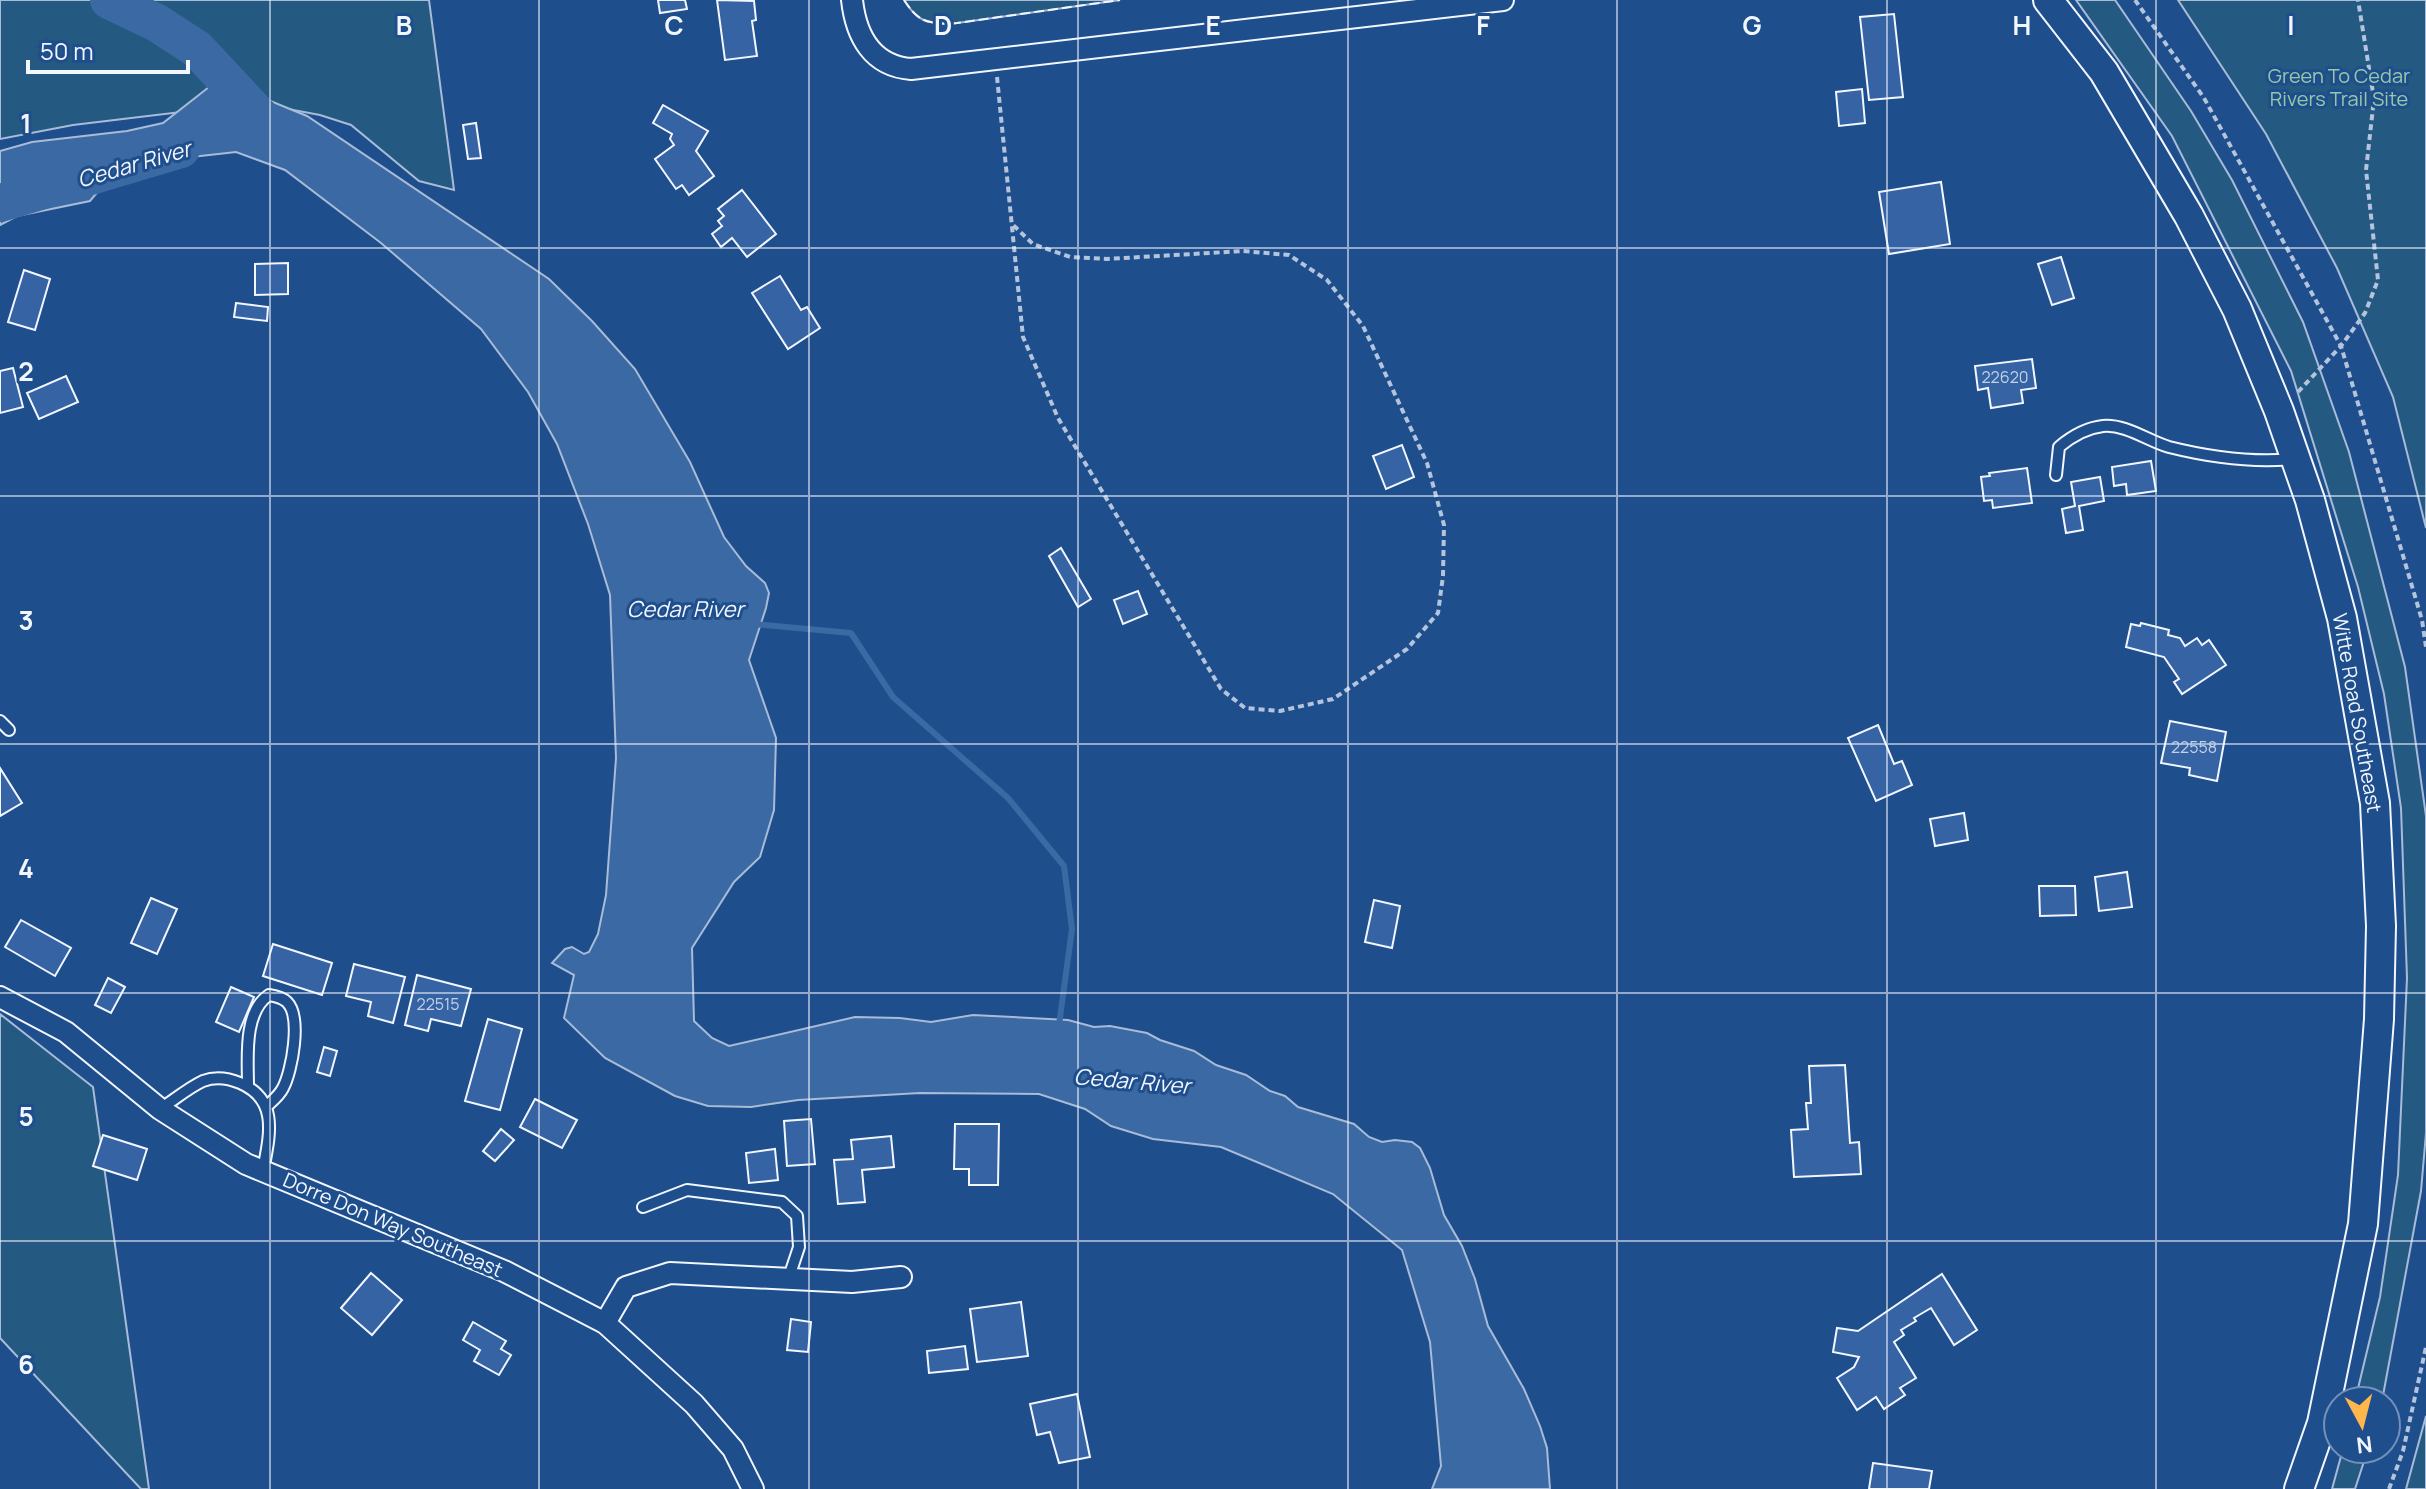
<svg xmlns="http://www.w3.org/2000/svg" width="2426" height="1489" font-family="Manrope,sans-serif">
<rect width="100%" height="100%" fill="#1f4e8c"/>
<g fill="#245a82" stroke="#a8bbd7" stroke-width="2">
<polygon points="0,0 429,0 454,190 419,181 351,125 320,115 256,103 73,125 0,139"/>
<path d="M904,0h216l-170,24c-25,-1 -33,-3 -46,-24z"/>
<polygon points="2076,0 2115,0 2191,111 2232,180 2303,322 2349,452 2405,667 2426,816 2426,1133 2421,1191 2382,1401 2355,1401 2380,1297 2398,1175 2407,978 2401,808 2384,694 2358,587 2291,371 2172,136"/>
<polygon points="2178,0 2426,0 2426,528 2393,397 2337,268 2266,134"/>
<polygon points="0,1014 93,1087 149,1489 141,1489 0,1338"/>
<polygon points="2426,1416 2426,1489 2406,1489"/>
<polygon points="2343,1449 2368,1449 2355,1489 2332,1489"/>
</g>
<polygon fill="#3b69a3" stroke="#a8bbd7" stroke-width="2" points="209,87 268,100 307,116 549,279 592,321 635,369 690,462 724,537 746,566 765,583 769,593 766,608 749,660 776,738 774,810 760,857 734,882 692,948 694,1021 712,1038 729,1046 855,1017 900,1018 931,1022 973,1015 1068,1020 1094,1027 1110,1026 1147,1033 1160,1040 1194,1051 1216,1065 1246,1075 1270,1091 1285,1096 1298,1107 1354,1124 1369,1137 1382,1142 1395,1140 1412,1142 1420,1148 1430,1168 1444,1215 1462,1246 1475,1279 1488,1326 1524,1389 1540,1426 1547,1448 1550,1489 1432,1489 1441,1466 1430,1342 1402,1250 1333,1194 1221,1147 1153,1139 1111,1126 1085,1109 1039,1094 920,1093 798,1100 751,1107 708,1106 675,1096 605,1058 564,1018 574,975 552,963 565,949 572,947 584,954 589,952 598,934 606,895 616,758 610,595 588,524 557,444 528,392 481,329 381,243 285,170 236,152 120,165 90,201 17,216 0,225 0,151 32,142 127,131 163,123"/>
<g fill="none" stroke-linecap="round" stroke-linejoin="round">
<polyline stroke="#3b69a3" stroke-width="6" points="753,624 851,633 893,697 1008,798 1064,866 1072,929 1059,1025"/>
<g stroke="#3b69a3" stroke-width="38">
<polyline points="109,0 157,23 197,49 269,126"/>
<polyline points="0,203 181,149"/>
</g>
</g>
<g fill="#3563a3" stroke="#f2f6ff" stroke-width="2">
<polygon points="658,0 685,0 687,9 660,13"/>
<polygon points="717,0 754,1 756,20 752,21 757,56 725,60"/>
<polygon points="1894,14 1903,97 1869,100 1860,17"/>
<polygon points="1862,89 1865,123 1839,126 1836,92"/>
<polygon points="663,105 708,131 696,151 714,176 689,195 682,185 676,189 655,159 674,145 670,139 672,134 653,123"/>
<polygon points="476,123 481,158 468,159 463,125"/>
<polygon points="1941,182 1950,244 1889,254 1879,192"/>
<polygon points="742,190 776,234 747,257 732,238 721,247 712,234 722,226 718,221 724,216 718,209"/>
<polygon points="2061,257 2074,298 2052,305 2038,264"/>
<polygon points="288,263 288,294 255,295 255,264"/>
<polygon points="24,270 50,279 35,330 8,322"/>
<polygon points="780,276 801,310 807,307 820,328 788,349 752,293"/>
<polygon points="236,303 268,307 267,321 234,317"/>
<polygon points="2032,359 2036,388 2021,390 2023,403 1991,408 1988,388 1978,390 1975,366"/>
<polygon points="13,368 23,407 0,413 0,371"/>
<polygon points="66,376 78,402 39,419 27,393"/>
<polygon points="1402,445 1414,477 1386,489 1373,456"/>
<polygon points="2151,461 2156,491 2127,495 2126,484 2114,486 2112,467"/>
<polygon points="2027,468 2032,503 1993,508 1992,500 1984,501 1981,477 1990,476 1989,473"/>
<polygon points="2100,477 2104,501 2079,506 2083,530 2066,533 2062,509 2075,506 2071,482"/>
<polygon points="1061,548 1091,599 1078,607 1049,556"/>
<polygon points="1138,591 1147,614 1123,624 1114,600"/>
<polygon points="2141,623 2169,630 2168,635 2180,638 2185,646 2197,638 2202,645 2209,640 2226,665 2182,694 2174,682 2179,679 2164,657 2126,647 2131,624 2140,626"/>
<polygon points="2170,721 2226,732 2217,781 2189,775 2190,768 2161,763"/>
<polygon points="1878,725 1894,764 1902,761 1912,785 1876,801 1848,738"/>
<polygon points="0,768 22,803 0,816"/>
<polygon points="1964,813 1968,840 1935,846 1930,819"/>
<polygon points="2127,872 2132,907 2099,911 2095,877"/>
<polygon points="2039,886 2075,886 2076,915 2040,916"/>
<polygon points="151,898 177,909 157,954 131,943"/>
<polygon points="1374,900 1400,906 1392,948 1365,942"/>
<polygon points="21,920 71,948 55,976 5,947"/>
<polygon points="273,944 332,963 322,995 263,976"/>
<polygon points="354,964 405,977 393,1023 368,1016 371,1002 346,996"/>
<polygon points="417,975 471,989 461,1026 431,1019 428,1031 405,1025"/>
<polygon points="108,978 125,987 111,1013 95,1005"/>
<polygon points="231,987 254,997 239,1032 216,1022"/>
<polygon points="488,1019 522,1029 500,1110 465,1101"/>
<polygon points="324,1047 337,1051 330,1076 317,1072"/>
<polygon points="1845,1065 1850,1143 1859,1142 1861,1174 1794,1177 1791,1130 1808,1129 1806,1103 1811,1103 1809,1066"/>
<polygon points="535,1099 577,1120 562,1148 520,1127"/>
<polygon points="811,1119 815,1164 787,1166 784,1121"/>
<polygon points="955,1124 999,1124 998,1185 969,1185 969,1169 954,1169"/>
<polygon points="501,1129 514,1140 495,1161 483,1151"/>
<polygon points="103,1135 147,1149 137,1180 93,1166"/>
<polygon points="891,1136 894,1167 862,1170 865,1202 838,1204 834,1160 853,1159 851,1140"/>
<polygon points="775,1149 778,1180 749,1183 746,1153"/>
<polygon points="371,1273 402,1300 372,1335 341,1308"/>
<polygon points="1942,1274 1977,1330 1954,1345 1931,1308 1914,1318 1916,1321 1901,1330 1904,1335 1894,1342 1916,1378 1900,1388 1905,1395 1884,1409 1876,1397 1857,1410 1837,1378 1854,1367 1859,1357 1833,1352 1837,1328 1858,1331"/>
<polygon points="1021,1302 1028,1356 977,1362 970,1309"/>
<polygon points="791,1319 811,1322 808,1352 787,1350"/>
<polygon points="473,1322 506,1341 501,1349 511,1355 499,1375 474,1361 480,1350 463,1340"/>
<polygon points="965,1346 968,1369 929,1373 927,1351"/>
<polygon points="1077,1394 1090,1457 1059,1463 1050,1432 1037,1435 1030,1404"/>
<polygon points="1873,1463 1932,1471 1929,1489 1869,1489"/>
</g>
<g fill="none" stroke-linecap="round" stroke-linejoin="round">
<defs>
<g id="lane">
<path d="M2056,475l3,-28c13,-11 26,-19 44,-21 23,-2 45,15 66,21 40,10 83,16 125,12"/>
<polyline points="0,721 9,730"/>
<path d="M248,1086c0,-27 -5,-74 21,-91 6,1 14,3 18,7 15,15 5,69 -4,86 -4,8 -11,13 -17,19"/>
<path d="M160,1109c14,-9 28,-21 43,-28 13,-5 25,-3 37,2 40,17 29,54 23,88"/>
<polyline points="643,1207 687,1190 782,1202 797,1216 799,1247 788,1280"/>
</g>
<g id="street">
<path d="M852,0c4,36 20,66 59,69l592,-69"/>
<polyline points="0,997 66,1032 160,1109 246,1164 504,1271 605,1323 694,1404 733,1449 753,1489"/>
<polyline points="605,1323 626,1287 670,1273 852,1282 901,1277"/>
</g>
<polyline id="secondary" points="2048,0 2104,72 2189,216 2237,309 2279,411 2310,500 2342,618 2375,803 2381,926 2379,1019 2363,1224 2322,1423 2299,1489"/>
</defs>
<use href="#lane" stroke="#f2f6ff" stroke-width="14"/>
<use href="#street" stroke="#f2f6ff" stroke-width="24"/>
<use href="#secondary" stroke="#f2f6ff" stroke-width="32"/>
<g stroke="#b3c4dc" stroke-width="4" stroke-dasharray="6 4" stroke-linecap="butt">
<polyline points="2135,0 2204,98 2341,346 2422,620 2426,647"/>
<polyline points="997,77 1023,337 1058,418 1221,689 1245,708 1280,711 1333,699 1407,649 1438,613 1443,576 1444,525 1427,463 1363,326 1327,280 1289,255 1243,251 1107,259 1070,257 1033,244 1011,223"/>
<polyline points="2298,392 2341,346 2365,313 2378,280 2366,170 2374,99 2358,0"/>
<polyline points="2389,1489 2403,1451 2426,1347"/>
</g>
<use href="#lane" stroke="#1f4e8c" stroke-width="10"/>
<use href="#street" stroke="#1f4e8c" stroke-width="20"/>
<use href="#secondary" stroke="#1f4e8c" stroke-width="28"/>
<path stroke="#f2f6ff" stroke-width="2" stroke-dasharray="10 4" stroke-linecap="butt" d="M904,0c14,21 21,23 46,24l170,-24"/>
</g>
<path fill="none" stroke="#f2f6ff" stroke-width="2" stroke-opacity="0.55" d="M270,0v1489M539,0v1489M809,0v1489M1078,0v1489M1348,0v1489M1617,0v1489M1887,0v1489M2156,0v1489M0,248h2426M0,496h2426M0,744h2426M0,993h2426M0,1241h2426"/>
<g text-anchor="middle" stroke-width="6" stroke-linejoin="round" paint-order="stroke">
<g font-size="16" fill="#c3d1e8">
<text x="2005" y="383">22620</text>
<text x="2194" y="753">22558</text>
<text x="438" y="1010">22515</text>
</g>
<g font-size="20" fill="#97c8a6" stroke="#1f4e8c">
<text x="2339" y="83">Green To Cedar<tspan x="2339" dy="23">Rivers Trail Site</tspan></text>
</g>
<g font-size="20" fill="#f2f6ff" stroke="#1f4e8c">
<text transform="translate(2357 713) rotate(80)" y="7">Witte Road Southeast</text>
<text transform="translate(393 1225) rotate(23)" y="7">Dorre Don Way Southeast</text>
</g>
<g font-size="22" font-style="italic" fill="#f2f6ff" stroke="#1f4e8c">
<text transform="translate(134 164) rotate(-16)" y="8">Cedar River</text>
<text x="685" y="617">Cedar River</text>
<text transform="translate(1132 1081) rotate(5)" y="8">Cedar River</text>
</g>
</g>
<g font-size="26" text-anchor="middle" font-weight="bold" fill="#f2f6ff" stroke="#1f4e8c" stroke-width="6" stroke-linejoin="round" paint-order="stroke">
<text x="404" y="35">B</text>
<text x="674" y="35">C</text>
<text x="943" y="35">D</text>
<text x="1213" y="35">E</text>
<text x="1483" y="35">F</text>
<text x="1752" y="35">G</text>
<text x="2022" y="35">H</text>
<text x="2291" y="35">I</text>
<text x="26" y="133">1</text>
<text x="26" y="381">2</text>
<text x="26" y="630">3</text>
<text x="26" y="878">4</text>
<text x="26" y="1126">5</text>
<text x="26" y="1374">6</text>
</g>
<g transform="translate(2362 1425) rotate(173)"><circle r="38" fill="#1f4e8c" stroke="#7391ba" stroke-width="2"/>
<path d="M0-6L14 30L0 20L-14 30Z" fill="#ffb74d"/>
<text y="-12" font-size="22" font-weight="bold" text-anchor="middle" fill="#f2f6ff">N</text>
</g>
<path d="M28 60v12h160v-12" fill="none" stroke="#f2f6ff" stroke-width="4"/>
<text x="40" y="60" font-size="24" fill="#f2f6ff" stroke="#1f4e8c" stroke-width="6" paint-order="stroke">50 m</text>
</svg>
